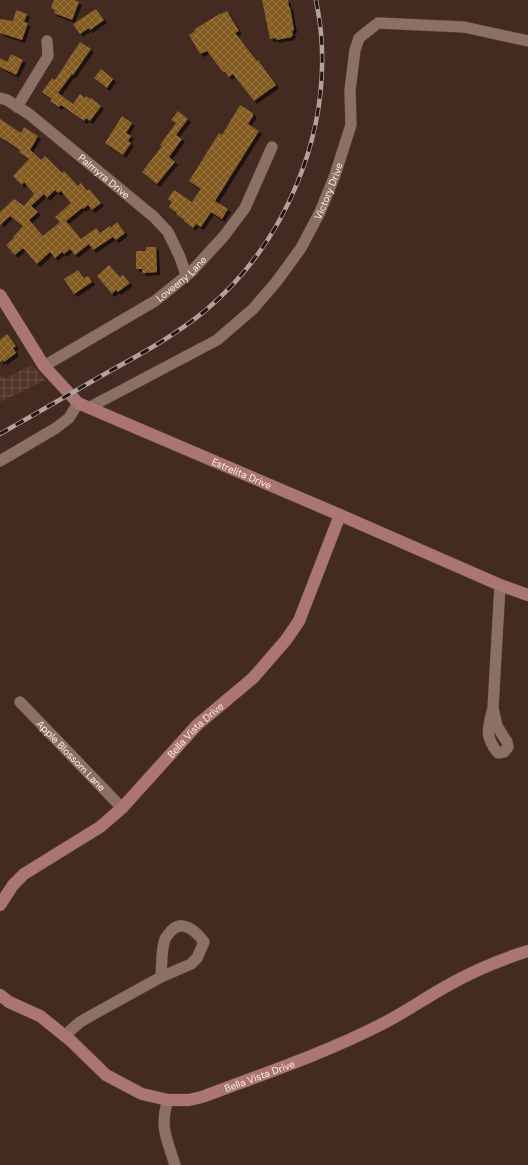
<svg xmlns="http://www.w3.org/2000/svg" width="528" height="1165" font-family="'DM Sans',sans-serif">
<defs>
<pattern id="industrial-grid" width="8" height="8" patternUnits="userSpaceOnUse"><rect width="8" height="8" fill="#523429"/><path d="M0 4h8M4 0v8" fill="none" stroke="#6c5248"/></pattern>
<pattern id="building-cross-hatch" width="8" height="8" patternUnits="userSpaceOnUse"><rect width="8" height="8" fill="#845c24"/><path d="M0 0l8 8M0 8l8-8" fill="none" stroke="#967444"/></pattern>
<filter id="shadow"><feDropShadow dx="3" dy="3" stdDeviation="0" flood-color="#0009"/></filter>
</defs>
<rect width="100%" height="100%" fill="#432b22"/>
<polygon fill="url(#industrial-grid)" points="32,365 45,380 0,402 0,375 6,378"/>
<g fill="url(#building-cross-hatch)" fill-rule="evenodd" filter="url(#shadow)">
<polygon points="54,0 74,0 79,2 72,20 54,13 55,10 51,8"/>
<polygon points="262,0 288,0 289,7 290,7 294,30 292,31 293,35 291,36 292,37 276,40 276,38 270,39"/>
<polygon points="96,9 104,20 90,30 89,28 80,34 73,24"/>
<polygon points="16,10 27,14 24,22 28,23 22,40 0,33 0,19 13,21"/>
<polygon points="227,11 239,31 235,33 257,61 258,60 276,85 254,101 233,74 229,77 224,71 223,72 207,51 200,54 189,35 195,31 194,30 198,27 221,13 221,14"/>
<polygon points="80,42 91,49 73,75 72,74 58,93 73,104 80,94 85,98 86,96 90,99 91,98 101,106 90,121 86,118 84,121 61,105 59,107 50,101 52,99 42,92 52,78 55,80"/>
<polygon points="11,54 23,60 16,75 0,67 0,58 7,62"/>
<polygon points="101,69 113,79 107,88 94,78"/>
<polygon points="240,105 253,113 253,116 248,124 259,131 215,201 228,209 222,219 211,212 201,227 196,224 193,228 184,221 184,220 176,214 177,213 169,207 172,202 168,199 174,190 192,202 201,189 189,181 219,133 222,135"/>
<polygon points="178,111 188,119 176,135 182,139 169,157 175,162 157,184 142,172 162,146 160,145 176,123 171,120"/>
<polygon points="122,116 132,123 126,133 131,136 128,141 131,143 123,155 105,143"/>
<path d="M0,119l21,14 3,-6 14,9 -8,14 11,10 4,-4 17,17 2,-2 14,15 3,-3 6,8 2,-2 12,14 -9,7 -4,-5 -5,4 -1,-1 -16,13 15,18 15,-11 4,5 10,-7 1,1 6,-5 8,11 -9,7 -3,-3 -20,13 -4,-6 -14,11 -5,-6 -6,5 -2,-2 -7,6 -5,-6 -13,12 -14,-16 -8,7 -9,-10 8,-7 -1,-1 10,-11 -13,-10 -10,9v-13l14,-13 10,7 10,-12 -10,-12 -2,3 -9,-9 16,-17 -10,-7 1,-2 -20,-13zM55,190l3,3 3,-2 10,12 -16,14 5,5 -17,14 -14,-16 9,-8 -7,-6 13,-12 3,4z"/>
<polygon points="146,247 156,247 157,272 144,273 142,272 142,269 136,269 136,251 146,251"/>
<polygon points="109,265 120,277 123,275 130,283 118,292 116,290 112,294 97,276"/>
<polygon points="78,270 84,278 88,276 92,282 74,294 64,279"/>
<polygon points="7,334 16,346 13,348 16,353 4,362 3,360 0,362 0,340"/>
</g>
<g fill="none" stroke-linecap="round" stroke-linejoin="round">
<defs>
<g id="street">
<path id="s1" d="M0,98l7,2 22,14 125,103 14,15 12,25 6,18"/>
<polyline points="17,107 48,56 47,41"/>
<path id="s2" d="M44,366l111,-65 36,-29 33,-36 21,-28 27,-61"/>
<path id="s3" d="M90,407l127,-67 36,-31 24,-28 24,-33 19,-36 15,-37 16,-50 -1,-35 5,-40 4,-12 19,-15 86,4 64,14"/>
<polyline points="0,461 56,428 69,418 78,403"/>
<path id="s4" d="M20,702l102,106"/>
<path d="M493,708c-5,20 -9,28 5,45l6,-1 4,-5 -1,-5 -10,-16 -4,-18 7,-123"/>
<path d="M64,1036l16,-14 14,-8 67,-37 30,-13 6,-6 7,-16c-8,-11 -22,-23 -33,-11 -2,3 -5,5 -6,8 -4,11 -3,26 -4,38"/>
<path d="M168,1100c-9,27 -1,39 7,65"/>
</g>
<g id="secondary">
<path id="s5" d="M0,295l44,71 34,37 262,112 160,70 28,10"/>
<path id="s6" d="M0,905l13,-20 11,-11 76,-47 22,-19 75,-83 56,-47 33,-38 13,-19 41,-106"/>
<path id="s7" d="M0,995l9,7 31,14 30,24 36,35 36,19 26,6h21l13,-3c61,-23 124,-44 182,-74 21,-11 40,-24 61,-36 26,-15 54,-27 83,-36"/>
</g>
</defs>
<use href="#street" stroke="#5b473f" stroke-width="12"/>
<use href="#secondary" stroke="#5b473f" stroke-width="13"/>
<use href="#street" stroke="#8c7066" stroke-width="11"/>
<use href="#secondary" stroke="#ab7573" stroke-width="12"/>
<defs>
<path id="rail" d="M0,434c37,-21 73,-42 110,-63 33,-18 67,-37 96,-61 79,-67 124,-174 115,-277 -1,-11 -3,-22 -5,-33"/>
</defs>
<use href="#rail" stroke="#b4a199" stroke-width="4.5"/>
<use href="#rail" stroke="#211612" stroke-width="3" stroke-dasharray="9" stroke-linecap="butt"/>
</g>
<g text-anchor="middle" stroke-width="3" stroke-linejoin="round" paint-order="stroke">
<g font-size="10" fill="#fcece5" stroke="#211612">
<text dy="4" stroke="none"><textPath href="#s1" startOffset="131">Palmyra Drive</textPath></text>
<text dy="4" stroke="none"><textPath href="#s3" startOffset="332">Victory Drive</textPath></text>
<text dy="4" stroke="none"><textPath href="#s2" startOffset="163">Loveeny Lane</textPath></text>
<text dy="4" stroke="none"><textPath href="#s5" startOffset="312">Estrelita Drive</textPath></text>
<text dy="4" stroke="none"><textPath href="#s6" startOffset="265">Bella Vista Drive</textPath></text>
<text dy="4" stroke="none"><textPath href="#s4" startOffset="74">Apple Blossom Lane</textPath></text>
<text dy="4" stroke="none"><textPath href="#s7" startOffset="297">Bella Vista Drive</textPath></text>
</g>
</g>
</svg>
